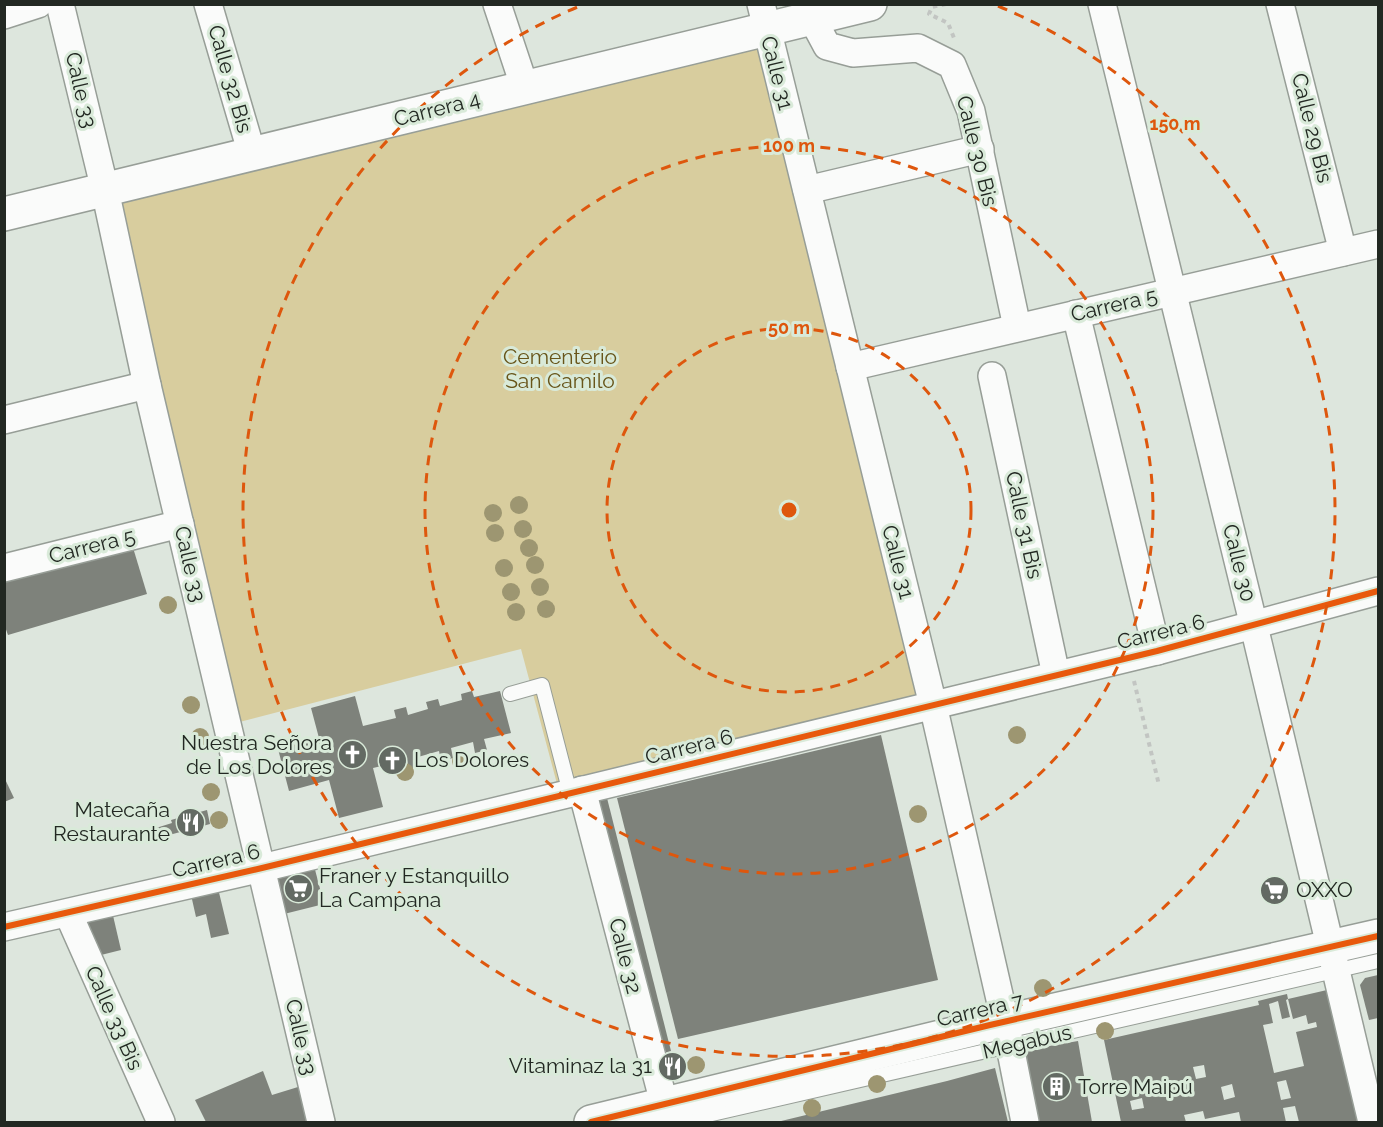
<svg xmlns="http://www.w3.org/2000/svg" width="1383" height="1127" font-family="Raleway,sans-serif">
<rect width="100%" height="100%" fill="#dde6dd"/>
<polygon fill="#d8cd9e" points="766,29 933,705 560,795 521,649 228,725 105,190"/>
<g fill="#7e827b" fill-rule="evenodd">
<polygon points="131,541 147,594 8,635 4,624 4,573"/>
<polygon points="472,691 474,697 500,691 511,733 484,739 487,750 475,753 473,742 451,748 453,758 441,761 439,751 418,757 421,766 409,769 407,760 373,768 383,807 339,818 329,780 289,791 278,749 319,738 311,708 355,696 363,726 396,718 394,710 406,707 408,715 428,709 426,702 438,699 440,706 462,700 461,694"/>
<polygon points="881,735 938,980 678,1039 617,798"/>
<polygon points="4,777 14,798 4,802"/>
<polygon points="607,798 671,1051 656,1055 592,801"/>
<polygon points="207,810 210,824 158,838 156,828 172,823 171,820"/>
<polygon points="313,862 324,904 284,914 273,872"/>
<polygon points="216,880 229,934 211,938 206,914 196,917 189,886"/>
<polygon points="111,907 121,950 93,957 75,915"/>
<polygon points="1378,975 1378,1018 1369,1020 1360,985 1365,978"/>
<path d="M1327,990l33,132h-61l-4,-16 -12,2 3,14h-45l-2,-10 -34,7 -2,-8 -19,4 2,7h-65l-17,-82 155,-35 -1,-4 29,-7 1,5 -2,1 4,17 -8,2 -4,-18 -9,3 4,19 -10,2 11,48 30,-7 -8,-34 21,-5 -1,-5 -8,2 -2,-9 -13,4 -5,-20zM1204,1065l2,12 -10,2 -3,-12zM1286,1080l5,18 -10,2 -4,-18zM1232,1084l3,13 -11,3 -3,-13zM1142,1098l2,10 -12,2 -2,-9z"/>
<polygon points="1078,1041 1092,1122 1034,1122 1021,1051"/>
<polygon points="995,1068 1008,1122 777,1122 947,1081"/>
<polygon points="263,1071 272,1095 298,1087 309,1122 206,1122 195,1100"/>
</g>
<g fill="none" stroke-linecap="round" stroke-linejoin="round">
<defs>
<g id="service">
<polyline points="510,694 542,685 570,793"/>
<polyline points="677,1122 1378,961"/>
</g>
<g id="minor">
<polyline points="60,4 105,190 147,385 321,1122"/>
<polyline points="208,4 252,154"/>
<polyline points="497,4 525,88"/>
<polyline points="761,4 933,705 1005,1021 1025,1122"/>
<path d="M1102,4c52,206 102,412 151,618 40,167 78,334 119,500"/>
<polyline points="1280,4 1343,252"/>
<polyline points="4,15 38,4"/>
<polyline points="812,18 827,46 853,53 918,48 952,65 971,111 1017,327"/>
<polyline points="807,190 980,149"/>
<polyline points="1076,314 1157,651"/>
<polyline points="850,367 1378,244"/>
<polyline points="992,376 1056,675"/>
<polyline points="4,420 147,385"/>
<polyline points="4,568 180,524"/>
<polyline points="582,790 669,1122"/>
<polyline points="68,913 161,1122"/>
<polyline points="4,927 262,868 1157,651 1378,591"/>
</g>
<g id="secondary">
<polyline points="4,214 870,4"/>
<polyline points="591,1122 990,1025 1378,936"/>
</g>
</defs>
<use href="#service" stroke="#979e97" stroke-width="16"/>
<use href="#minor" stroke="#979e97" stroke-width="30"/>
<use href="#secondary" stroke="#979e97" stroke-width="36"/>
<g stroke="#c2c5c2" stroke-width="4" stroke-dasharray="4.5 4.5" stroke-linecap="butt">
<polyline points="946,4 932,7 929,14 948,23 954,38"/>
<polyline points="1134,681 1159,785"/>
</g>
<use href="#service" stroke="#fafbfa" stroke-width="14"/>
<use href="#minor" stroke="#fafbfa" stroke-width="27"/>
<use href="#secondary" stroke="#fafbfa" stroke-width="33"/>
<defs>
<g id="cycleway">
<polyline points="4,927 262,868 1157,651 1378,591"/>
<polyline points="591,1122 990,1025 1378,936"/>
</g>
</defs>
<use href="#cycleway" stroke="#d9ead9" stroke-width="10"/>
<use href="#cycleway" stroke="#e8590c" stroke-width="6"/>
</g>
<g fill="#9d9671">
<circle cx="519" cy="505" r="9"/>
<circle cx="493" cy="513" r="9"/>
<circle cx="523" cy="529" r="9"/>
<circle cx="495" cy="533" r="9"/>
<circle cx="529" cy="548" r="9"/>
<circle cx="535" cy="565" r="9"/>
<circle cx="504" cy="568" r="9"/>
<circle cx="540" cy="587" r="9"/>
<circle cx="511" cy="592" r="9"/>
<circle cx="168" cy="605" r="9"/>
<circle cx="546" cy="609" r="9"/>
<circle cx="516" cy="612" r="9"/>
<circle cx="191" cy="705" r="9"/>
<circle cx="1017" cy="735" r="9"/>
<circle cx="200" cy="737" r="9"/>
<circle cx="461" cy="761" r="9"/>
<circle cx="405" cy="772" r="9"/>
<circle cx="211" cy="792" r="9"/>
<circle cx="918" cy="814" r="9"/>
<circle cx="219" cy="820" r="9"/>
<circle cx="1043" cy="988" r="9"/>
<circle cx="1105" cy="1031" r="9"/>
<circle cx="696" cy="1065" r="9"/>
<circle cx="877" cy="1084" r="9"/>
<circle cx="812" cy="1108" r="9"/>
</g>
<g fill="none" stroke="#de570d" stroke-width="3" stroke-dasharray="10 8">
<circle cx="789" cy="510" r="182"/>
<circle cx="789" cy="510" r="364"/>
<path d="M998 6A546 546 0 1 1 580 6"/>
</g>
<defs>
<symbol id="church-disc" viewBox="-11 -11 22 22"><circle r="9.5" fill="#636a63" stroke="#d9ead9"/><path d="M-1.2-6h2.4v3.5h3.3v2.4h-3.3V6h-2.4V-.1h-3.3v-2.4h3.3Z" fill="#fff"/></symbol>
<symbol id="restaurant-disc" viewBox="-11 -11 22 22"><circle r="9.5" fill="#636a63" stroke="#d9ead9"/><path d="M-5-6h1v4h1v-4h1v4h1v-4h1v5L-1.5 .5V6h-2V.5L-5-1ZM5-6V6H3V1.5H1.5Q1.5-4 5-6Z" fill="#fff"/></symbol>
<symbol id="supermarket-disc" viewBox="-11 -11 22 22"><circle r="9.5" fill="#636a63" stroke="#d9ead9"/><path d="M-6-5.5h2.5l.6 2H6L4.5 2H-2.5L-4.4-4H-6ZM-1.5 3.2a1.3 1.3 0 1 0 .1 0ZM3 3.2a1.3 1.3 0 1 0 .1 0Z" fill="#fff"/></symbol>
<symbol id="building-disc" viewBox="-11 -11 22 22"><circle r="9.5" fill="#636a63" stroke="#d9ead9"/><path d="M-4-6H4V6H1V3H-1V6H-4ZM-2.5-4.3h1.7v1.8h-1.7ZM.8-4.3h1.7v1.8H.8ZM-2.5-1h1.7V.8h-1.7ZM.8-1h1.7V.8H.8Z" fill="#fff"/></symbol>
</defs>
<g fill-rule="evenodd">
<use href="#church-disc" x="336" y="738" width="33" height="33"/>
<use href="#church-disc" x="376" y="744" width="33" height="33"/>
<use href="#restaurant-disc" x="174" y="806" width="33" height="33"/>
<use href="#supermarket-disc" x="282" y="872" width="33" height="33"/>
<use href="#supermarket-disc" x="1258" y="874" width="33" height="33"/>
<use href="#restaurant-disc" x="656" y="1050" width="33" height="33"/>
<use href="#building-disc" x="1040" y="1070" width="33" height="33"/>
</g>
<g text-anchor="middle" stroke-width="6" stroke-linejoin="round" paint-order="stroke">
<g font-size="21" fill="#222822" stroke="#d9ead9">
<text transform="translate(777 73) rotate(76)" y="7">Calle 31</text>
<text transform="translate(230 79) rotate(74)" y="7">Calle 32 Bis</text>
<text transform="translate(81 90) rotate(77)" y="7">Calle 33</text>
<text transform="translate(437 109) rotate(-14)" y="7">Carrera 4</text>
<text transform="translate(1312 128) rotate(76)" y="7">Calle 29 Bis</text>
<text transform="translate(977 151) rotate(76)" y="7">Calle 30 Bis</text>
<text transform="translate(1114 305) rotate(-13)" y="7">Carrera 5</text>
<text transform="translate(1024 525) rotate(78)" y="7">Calle 31 Bis</text>
<text transform="translate(92 546) rotate(-14)" y="7">Carrera 5</text>
<text transform="translate(898 562) rotate(76)" y="7">Calle 31</text>
<text transform="translate(1239 563) rotate(76)" y="7">Calle 30</text>
<text transform="translate(190 564) rotate(77)" y="7">Calle 33</text>
<text transform="translate(1161 632) rotate(-14)" y="7">Carrera 6</text>
<text transform="translate(689 747) rotate(-14)" y="7">Carrera 6</text>
<text transform="translate(216 861) rotate(-13)" y="7">Carrera 6</text>
<text transform="translate(625 956) rotate(76)" y="7">Calle 32</text>
<text transform="translate(980 1010) rotate(-13)" y="7">Carrera 7</text>
<text transform="translate(114 1018) rotate(66)" y="7">Calle 33 Bis</text>
<text transform="translate(301 1037) rotate(77)" y="7">Calle 33</text>
<text transform="translate(1027 1042) rotate(-13)" y="7">Megabus</text>
</g>
<g font-size="21" fill="#685519" stroke="#d9ead9">
<text x="560" y="364">Cementerio<tspan x="560" dy="24">San Camilo</tspan></text>
</g>
<g font-size="21" fill="#222822" stroke="#d9ead9" text-anchor="start">
<text x="332" y="750" text-anchor="end">Nuestra Señora<tspan x="332" dy="24">de Los Dolores</tspan></text>
<text x="414" y="767">Los Dolores</text>
<text x="170" y="817" text-anchor="end">Matecaña<tspan x="170" dy="24">Restaurante</tspan></text>
<text x="319" y="883">Franer y Estanquillo<tspan x="319" dy="24">La Campana</tspan></text>
<text x="1296" y="897">OXXO</text>
<text x="652" y="1073" text-anchor="end">Vitaminaz la 31</text>
<text x="1078" y="1094">Torre Maipú</text>
</g>
</g>
<circle cx="789" cy="510" r="9" fill="#de570d" stroke="#d9ead9" stroke-width="3"/>
<g font-size="18" text-anchor="middle" font-weight="bold" fill="#de570d" stroke="#d9ead9" stroke-width="6" stroke-linejoin="round" paint-order="stroke">
<text x="1175" y="130">150 m</text>
<text x="789" y="152">100 m</text>
<text x="789" y="334">50 m</text>
</g>
<rect width="1383" height="1127" fill="none" stroke="#222822" stroke-width="12"/>
</svg>
